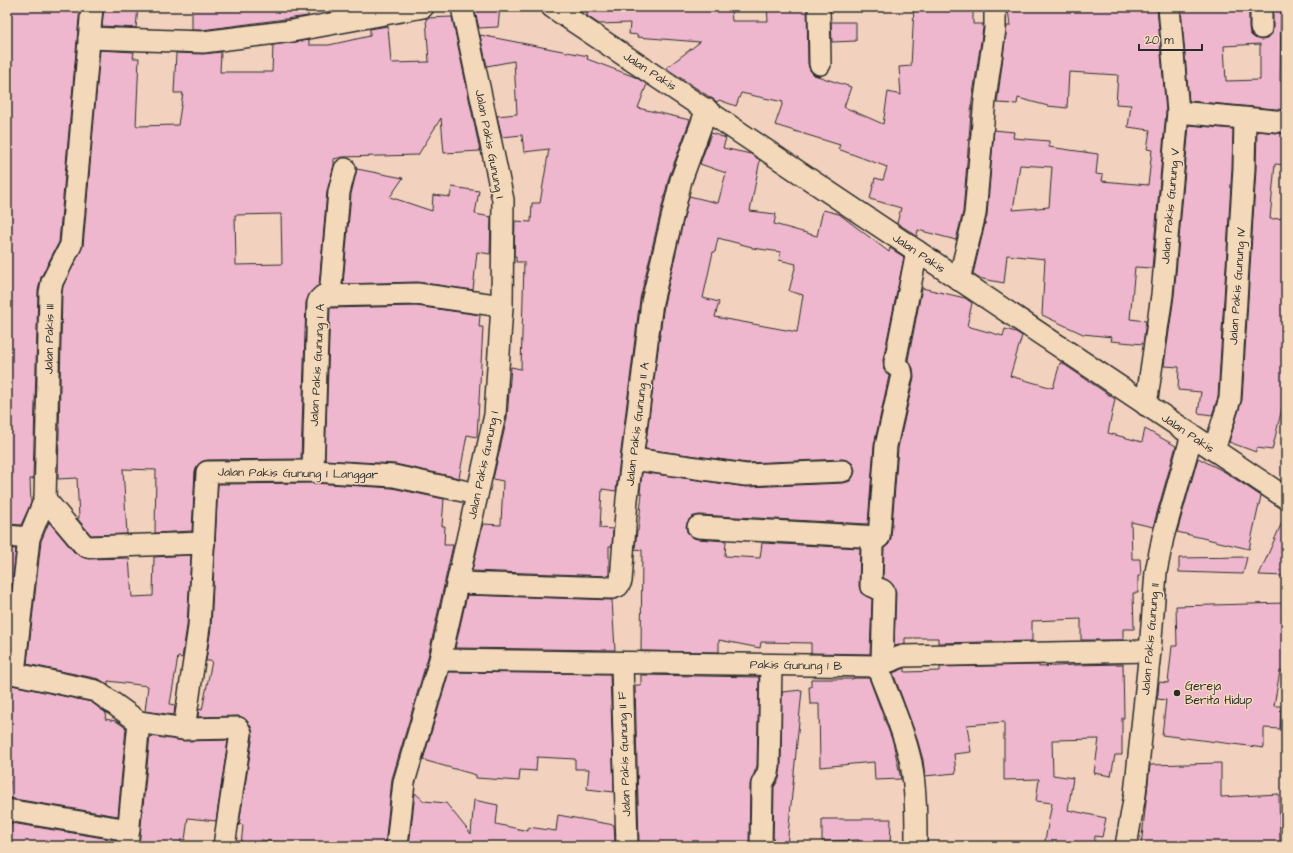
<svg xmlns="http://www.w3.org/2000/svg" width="1293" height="853" font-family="'Architects Daughter',sans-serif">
<rect width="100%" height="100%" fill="#f2d2be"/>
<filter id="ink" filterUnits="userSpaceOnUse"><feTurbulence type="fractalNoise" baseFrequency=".025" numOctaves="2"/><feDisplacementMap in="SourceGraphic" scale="8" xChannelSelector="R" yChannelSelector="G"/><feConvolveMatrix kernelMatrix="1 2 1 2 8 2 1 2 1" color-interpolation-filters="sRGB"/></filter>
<g filter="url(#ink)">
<g fill="#eeb7cd" stroke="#2b2b2b" fill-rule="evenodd">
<polygon points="7,7 80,7 59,242 41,277 38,291 33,479 30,479 31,503 21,525 9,524 10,503 7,503"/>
<polygon points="104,7 138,7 136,28 102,26"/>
<polygon points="192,7 308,7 308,16 202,30 192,30"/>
<polygon points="474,7 500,7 498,27 479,28"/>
<polygon points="588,7 721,7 722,10 731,10 732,21 768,21 767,7 807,7 808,64 810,70 814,75 851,87 844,107 883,124 888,92 901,95 899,67 911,66 914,7 973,7 973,24 983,24 983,28 972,101 963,212 956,240 918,230 917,236 897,223 901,208 870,199 875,178 883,180 887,167 838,149 840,145 775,125 783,102 741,93 736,106 719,100 717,102 666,68 700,42 637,37 638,35 629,34 630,23 599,24 587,16"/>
<path d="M1034,7h123l9,105 -14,156 -17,-1 -5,52 16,2 -3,23 -32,-3 1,-4 -29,-3 -41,-19 3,-56 -38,-4 -3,28 -26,-5 -5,-4 14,-59 7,-85 20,2 -1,6 36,3v6l49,7 -2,20 7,1 -1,6 46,4 4,-35 -5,-1 3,-19 -22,-3 3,-22 -15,-1 2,-29 -49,-3 -2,36 -19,-2 -30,-8 -1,6 -20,-1 10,-77h3l-2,-17zM1020,165l32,2 -3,40 -36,3z"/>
<path d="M1215,7h34v21l1,6 5,4 6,2 6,-1 5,-5 1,-6v-21h8l-1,74 6,1v28l-97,-9 -8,-92zM1260,44v36l-34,1 -2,-35z"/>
<path d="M452,17l28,134 -36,2 -3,-35 -23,37 -76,2 -8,2v6l-7,26 -8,95 -8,6 -5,10 -5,157 -94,1 -6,2 -4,4 -2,5 -3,60 -37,2 1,-63 -33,-1 4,65 -36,1 -14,-17h2l-2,-40 -19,1 4,-185 1,-8 20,-40 17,-196 34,2 -1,6h6l-3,68 42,-1 5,-32h-9l2,-40 27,1 18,-2 -1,20h52l1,-27 36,-5v5h20l41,-9v-7l18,-3 3,37 38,-1 -3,-44zM281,214l1,50 -46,1 -1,-50z"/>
<polygon points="831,22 856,22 856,41 832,42"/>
<polygon points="480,35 588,56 587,59 635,77 647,84 638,108 690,120 669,177 640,299 616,491 602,489 600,528 613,529 612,546 609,546 609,576 472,571 483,524 501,525 503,481 493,479 507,418 511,367 521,369 524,262 516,262 516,256 514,256 515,221 531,222 532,203 540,203 549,149 524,152 522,135 502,137 497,116 517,114 514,61 487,66"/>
<polygon points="1189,125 1233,129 1232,168 1218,397 1212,415 1198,413 1201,392 1178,390 1179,367 1164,366 1174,296"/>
<polygon points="1257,131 1286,134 1286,165 1275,164 1270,219 1286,218 1286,392 1272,450 1257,448 1256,452 1229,442 1242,400 1256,169"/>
<path d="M711,133l15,5 -3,10 28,6 9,6 -10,51 26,3 -2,10 43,12 6,-26 16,4 50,38 1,-4 14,9 -21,103 1,10 5,6 -15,69 -6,79 -169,-9 -7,2 -4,4 -2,5 1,6 5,5 5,2 29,2 -1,15 35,2 2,-15 98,5 -1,38 2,7 11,6 -2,55 -59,-1v-10l-50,-1 -1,6 -41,-8v12l-78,-1 1,-101 -7,-1 2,-18h1l4,-37 -2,-1 2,-21 104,15 97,-4 7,-2 3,-4 2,-6 -2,-7 -4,-3 -6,-2 -96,4 -102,-14 19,-145 25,-108 29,7 8,-30 -26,-9zM718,238l34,9v1l29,4 -2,8 17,4 -7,27 14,4 -6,37 -82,-15 4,-15 -16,-4 10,-46h2z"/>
<polygon points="357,169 403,178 390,197 432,211 433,195 450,197 452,187 479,191 475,214 491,217 490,254 477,252 473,290 417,282 343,284 351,194"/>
<polygon points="922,288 965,298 972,303 967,326 1003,336 1005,329 1016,332 1022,336 1010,376 1053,388 1060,363 1062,363 1115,399 1108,433 1142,442 1145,429 1176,446 1153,527 1131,522 1132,559 1140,559 1141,576 1138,576 1138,593 1133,593 1134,629 1123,629 1123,640 1081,640 1081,619 1032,621 1032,641 938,643 938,638 905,638 905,644 894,646 896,592 892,584 883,578 884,548 889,544 891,538 898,448 914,377 913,368 908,360"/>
<polygon points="416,306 480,315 479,327 483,327 477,437 467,435 459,478 395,464 325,460 330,308"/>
<polygon points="1198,458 1225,472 1261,496 1249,549 1177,532"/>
<polygon points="313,483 392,488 444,499 442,526 445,526 444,545 453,545 428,657 392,779 385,846 305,846 261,840 260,846 241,846 243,825 239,824 253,735 251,727 244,718 238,716 198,717 199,709 202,710 212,661 206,661 211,628 218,484"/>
<polygon points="1286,513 1286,576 1259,575"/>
<polygon points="49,522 74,552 82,557 88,559 129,558 132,597 153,596 154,557 191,555 187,626 182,658 178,657 170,704 175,705 174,715 145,711 148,686 108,681 108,685 99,679 27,664 41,541"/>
<polygon points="9,548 16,549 7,627 7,555 9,555"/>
<polygon points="1247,557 1243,574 1179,572 1179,558"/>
<polygon points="467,595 612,600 615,650 455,648"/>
<polygon points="1286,603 1286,672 1280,671 1274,706 1281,706 1280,729 1264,728 1264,748 1162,735 1166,700 1157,699 1158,694 1159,682 1168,683 1172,646 1177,646 1176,606"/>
<polygon points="1123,664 1124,718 1122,718 1122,755 1115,755 1111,776 1094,773 1099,739 1052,740 1053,775 1073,778 1068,810 1106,818 1102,837 1095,836 1094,846 1044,846 1052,803 1036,801 1039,779 1004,780 1004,722 967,725 971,752 954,754 956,773 925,776 923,760 916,735 893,673 905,668 905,672 940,671 940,667 1039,665 1039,667 1075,665"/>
<polygon points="449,672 610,674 614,792 587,789 589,769 575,769 575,759 537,757 536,771 520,770 519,781 476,778 476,775 423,760"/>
<polygon points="641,675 759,677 757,766 750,784 749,846 683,844 683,846 654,846 654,842 639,842 635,685 641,685"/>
<polygon points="854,678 869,678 893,742 901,779 875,780 874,762 820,767 819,704 810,704 809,687 811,687 811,679 853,679"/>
<polygon points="7,684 91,702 106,713 105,719 116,721 126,728 118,816 8,798 10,781 7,781"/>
<polygon points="802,690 787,846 773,846 774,787 779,779 781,767 782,692"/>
<polygon points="150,736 184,741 228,740 216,821 188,818 185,840 181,839 180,846 139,846"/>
<polygon points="1221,763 1221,797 1279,794 1280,846 1141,846 1150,765"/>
<polygon points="415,793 424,801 446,803 471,834 474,800 498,805 496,824 528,831 528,827 556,831 558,815 614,825 615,843 607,843 606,846 409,846"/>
<polygon points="822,819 891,819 890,846 860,846 859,840 822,841"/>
<polygon points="11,823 116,840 115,846 28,846 10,843"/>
</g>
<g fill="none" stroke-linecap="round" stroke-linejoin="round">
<defs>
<g id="minor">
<path d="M552,7c246,162 488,329 734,491"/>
<polyline points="819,7 820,64"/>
<polyline points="1261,28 1261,7"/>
<polyline points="89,38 203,42 292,31 423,7"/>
<polyline points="1178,112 1286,122"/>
<polyline points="959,280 975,214 985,99 995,29 995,7"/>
<polyline points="330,296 339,192 345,169"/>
<polyline points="1146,405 1162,295 1178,112 1169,7"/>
<polyline points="1214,450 1230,399 1244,168 1245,119"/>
<polyline points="633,459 746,475 843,471"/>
<polyline points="313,471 318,303 319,300 323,296 417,294 502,306"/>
<polyline points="45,499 83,544 88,547 204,543"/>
<polyline points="698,527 879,537"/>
<polyline points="7,536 29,538"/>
<polyline points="458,583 612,588 618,586 621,581 627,499 652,302 681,180 707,109"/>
<polyline points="440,660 877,666 903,656 1150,651"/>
<polyline points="622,663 627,846"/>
<polyline points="882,664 884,592 882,590 871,586 872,546 873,542 879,537 886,446 902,375 901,370 895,365 895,362 917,251"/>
<path d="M877,666c12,32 27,64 34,97 5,27 5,55 5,83"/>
<polyline points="7,672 96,691 139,722 184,729 238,728 241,733 224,846"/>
<polyline points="14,673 29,538 45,499 50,293 52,282 71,245 92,7"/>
<polyline points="184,729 199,627 207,472 313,471 394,476 477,494"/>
<polyline points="7,810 129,830"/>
<polyline points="127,846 139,722"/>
<polyline points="397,846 404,782 440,660 495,415 502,306 503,200 462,7"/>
<polyline points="761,846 762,784 768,773 769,767 771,665"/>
<polyline points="1126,846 1135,794 1150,651 1156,572 1163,537 1192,435"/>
</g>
</defs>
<use href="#minor" stroke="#2b2b2b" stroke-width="24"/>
<use href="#minor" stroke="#f3d9ba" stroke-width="21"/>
</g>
</g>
<circle fill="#2b2b2b" stroke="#f3d9ba" stroke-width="1.5" cx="1177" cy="693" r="4"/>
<g text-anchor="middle" stroke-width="3" stroke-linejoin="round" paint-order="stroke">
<g font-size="12" fill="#2b2b2b" stroke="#f3d9ba">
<text transform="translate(650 71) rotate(33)" y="4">Jalan Pakis</text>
<text transform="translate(490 144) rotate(79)" y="4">Jalan Pakis Gunung I</text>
<text transform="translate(1170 206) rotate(-85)" y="4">Jalan Pakis Gunung V</text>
<text transform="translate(919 253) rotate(34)" y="4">Jalan Pakis</text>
<text transform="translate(1237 286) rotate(-86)" y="4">Jalan Pakis Gunung IV</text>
<text transform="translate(49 339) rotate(-89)" y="4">Jalan Pakis III</text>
<text transform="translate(317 365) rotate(-87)" y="4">Jalan Pakis Gunung I A</text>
<text transform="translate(637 424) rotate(-83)" y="4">Jalan Pakis Gunung II A</text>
<text transform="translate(1188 433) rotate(34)" y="4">Jalan Pakis</text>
<text transform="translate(483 465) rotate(-78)" y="4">Jalan Pakis Gunung I</text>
<text transform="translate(298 473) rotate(1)" y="4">Jalan Pakis Gunung I Langgar</text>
<text transform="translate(1150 639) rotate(-85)" y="4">Jalan Pakis Gunung II</text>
<text transform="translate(796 665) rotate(1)" y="4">Pakis Gunung 1 B</text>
<text transform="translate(624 754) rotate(-92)" y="4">Jalan Pakis Gunung II F</text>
</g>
<g font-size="12" fill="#2b2b2b" stroke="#f3d9ba" text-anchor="start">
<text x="1185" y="690">Gereja<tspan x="1185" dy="14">Berita Hidup</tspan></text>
</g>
</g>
<rect width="1293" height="853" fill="none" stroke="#f3d9ba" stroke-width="24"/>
<rect x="12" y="12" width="1269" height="829" fill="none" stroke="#2b2b2b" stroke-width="1.5" filter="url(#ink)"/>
<path d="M1139 44v6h63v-6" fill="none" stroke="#2b2b2b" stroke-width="2"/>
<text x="1145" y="44" font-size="12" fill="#2b2b2b" stroke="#f3d9ba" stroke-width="3" paint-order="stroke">20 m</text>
</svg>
